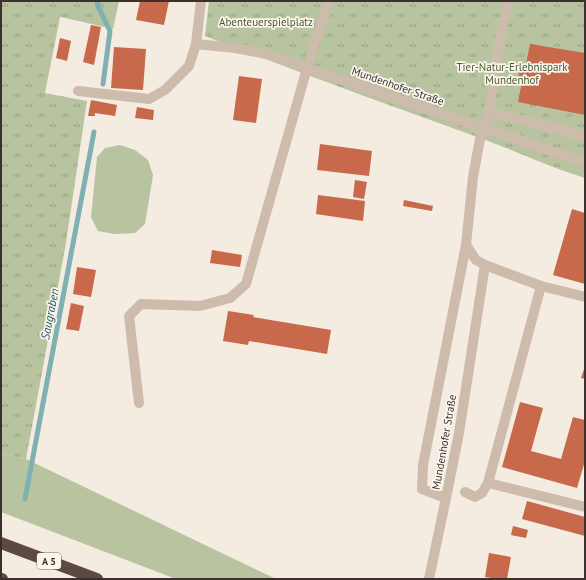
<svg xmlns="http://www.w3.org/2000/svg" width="586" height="580" font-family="'PT Sans',sans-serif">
<defs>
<pattern id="park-tufts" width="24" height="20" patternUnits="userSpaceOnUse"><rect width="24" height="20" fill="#b8c4a0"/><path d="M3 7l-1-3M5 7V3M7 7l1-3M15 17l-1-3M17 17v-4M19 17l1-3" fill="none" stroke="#97a083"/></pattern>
</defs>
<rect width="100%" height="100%" fill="#f4ebe1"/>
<g fill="#b8c4a0">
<polygon points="64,1 119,1 113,29 61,17"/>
<polygon points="120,145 135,150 148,160 153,175 145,224 135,233 114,234 98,231 91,217 97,157 105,148"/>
<polygon points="1,453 26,459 276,579 176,579 1,512"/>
</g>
<g fill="url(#park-tufts)">
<polygon points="1,1 111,1 106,19 60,17 45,93 87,101 66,243 26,459 1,453"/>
<path d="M209,1h376v177c-36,-11 -69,-27 -105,-40 -92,-33 -184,-67 -275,-102z"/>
</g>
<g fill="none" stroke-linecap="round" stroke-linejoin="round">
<g stroke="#7fb0b2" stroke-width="5">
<polyline points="97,1 98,6 110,31 103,84"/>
<polyline points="25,499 94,132"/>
</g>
</g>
<g fill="#c8694b">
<polygon points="140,1 169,1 164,25 136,20"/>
<polygon points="91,25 101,27 94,65 83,62"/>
<polygon points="60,38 71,41 67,61 56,58"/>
<polygon points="530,44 585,53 585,115 518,102 522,82 518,81 520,69 525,69"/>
<polygon points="114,47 146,49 143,90 111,88"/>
<polygon points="239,76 262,79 256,123 233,120"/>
<polygon points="91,100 117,105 115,116 95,113 95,116 88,116"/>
<polygon points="137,107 154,110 153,120 135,118"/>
<polygon points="320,144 372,151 369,176 317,170"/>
<polygon points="355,180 367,182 364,199 353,197"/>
<polygon points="318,195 365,201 363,221 316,214"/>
<polygon points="404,200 433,206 432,211 403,206"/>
<polygon points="572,209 585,213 585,284 553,275"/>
<polygon points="212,250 242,255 240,267 210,263"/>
<polygon points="77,267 96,270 91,297 73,294"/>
<polygon points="71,303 84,306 79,331 66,329"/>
<polygon points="228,311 254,315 253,317 331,330 327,354 249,341 248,345 223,341"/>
<polygon points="585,366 585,379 581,378"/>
<polygon points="520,402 543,408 531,451 561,459 573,417 585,420 585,461 577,488 502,467"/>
<polygon points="527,501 585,517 585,536 522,519"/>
<polygon points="513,526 528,530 526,538 511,535"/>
<polygon points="489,553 511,557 507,579 498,579 485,577"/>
</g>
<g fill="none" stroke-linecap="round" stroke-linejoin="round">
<g stroke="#cdbbac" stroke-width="10">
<polyline points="201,1 196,44 235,48 267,54 482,128 489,112 499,43 508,1"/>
<polyline points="78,91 149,99 165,90 189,66 196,44"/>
<polyline points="489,112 585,136"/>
<polyline points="466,245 423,465 422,489 446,498 459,433 485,265 476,260 466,245 473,177 482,128 500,133 585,163"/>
<polyline points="485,265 541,286 585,297"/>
<polyline points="139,403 129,316 141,304 200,306 230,298 246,284 307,68 329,1"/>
<polyline points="488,483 585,507"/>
<polyline points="465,492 475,497 482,493 488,483 541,286"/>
<polyline points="429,579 446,498"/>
</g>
<g stroke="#5c4a42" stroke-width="12">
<polyline points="1,543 97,579"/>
<polyline points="1,579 2,579"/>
</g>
</g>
<g text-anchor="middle" stroke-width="3.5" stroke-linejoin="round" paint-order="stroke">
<rect fill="#fbf5ee" stroke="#756b66" stroke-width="1" x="37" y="553" width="24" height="16" rx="3"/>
<g font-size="10" font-weight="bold" fill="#3b302b">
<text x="49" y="565">A 5</text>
</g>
<g font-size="11" fill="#4a5a2e" stroke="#fbf5ee">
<text x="266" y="26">Abenteuerspielplatz</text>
<text x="512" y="71">Tier-Natur-Erlebnispark<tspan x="512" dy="13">Mundenhof</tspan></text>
</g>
<g font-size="11" fill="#3b302b" stroke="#fbf5ee">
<text transform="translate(398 86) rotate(19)" y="4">Mundenhofer Straße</text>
<text transform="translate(444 442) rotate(-80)" y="4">Mundenhofer Straße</text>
</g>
<g font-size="12" font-style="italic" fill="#1f5a5e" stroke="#fbf5ee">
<text transform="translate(50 314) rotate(-79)" y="4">Saugraben</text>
</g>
</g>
<rect width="586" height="580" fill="none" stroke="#3b302b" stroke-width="4"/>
</svg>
